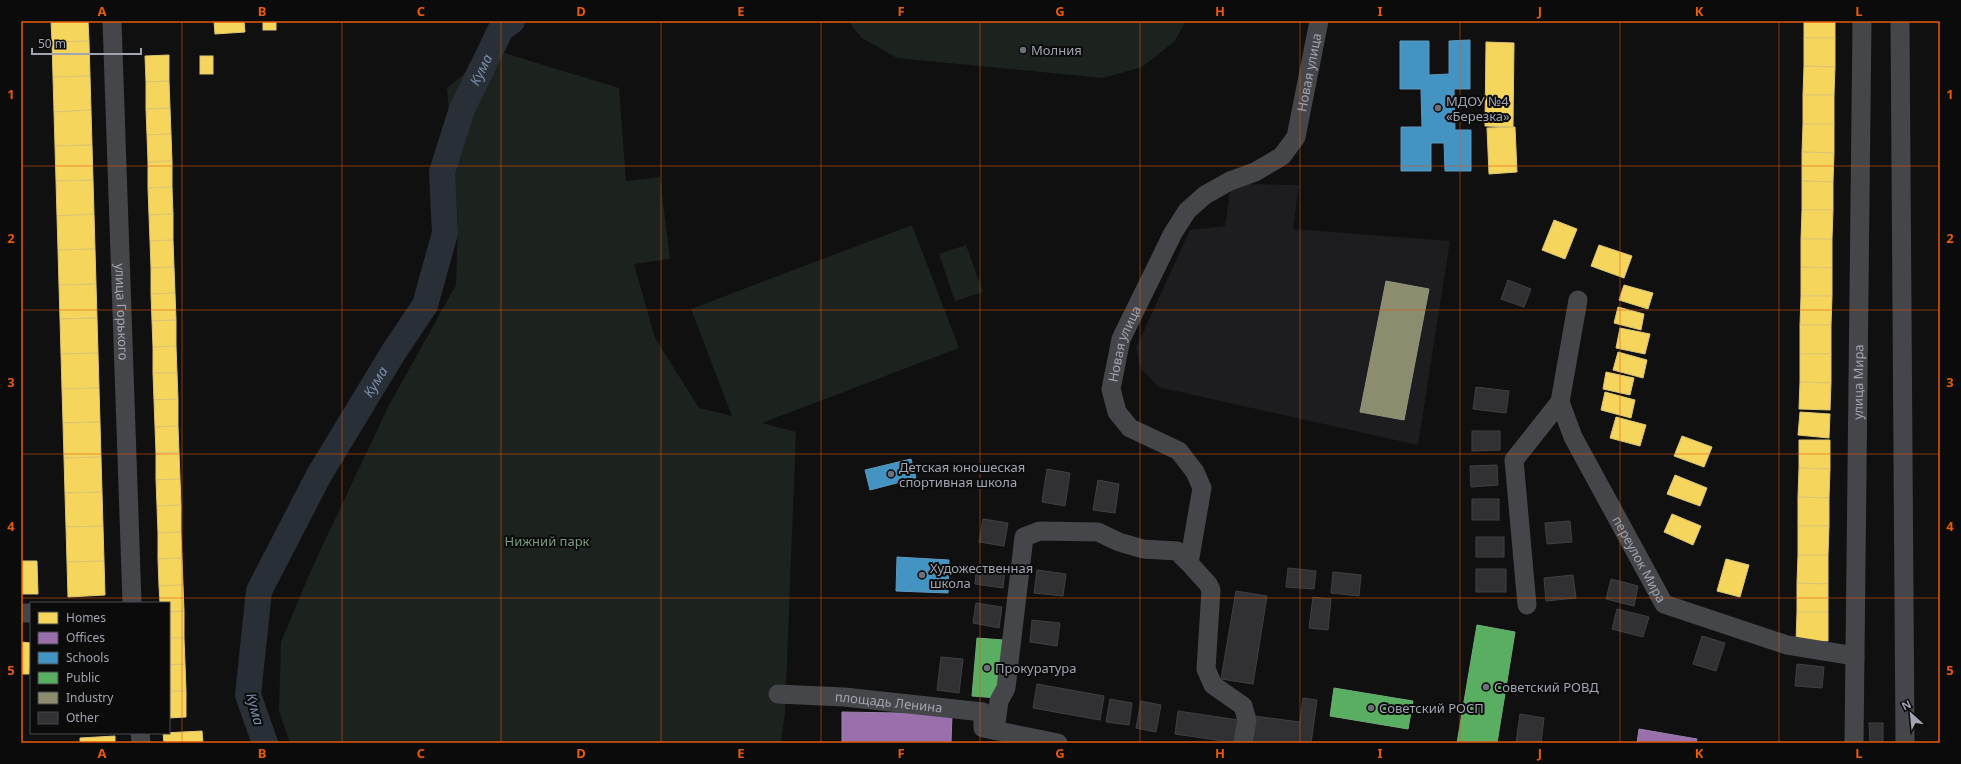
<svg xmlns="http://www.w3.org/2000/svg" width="1961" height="764" font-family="'Noto Sans',sans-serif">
<rect width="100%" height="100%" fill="#101011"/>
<polygon fill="#1d1d1f" points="1231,184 1299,185 1293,229 1450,241 1418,445 1158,387 1141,369 1136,348 1190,230 1225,226"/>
<g fill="#1c221e">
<polygon points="848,21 1186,21 1175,41 1142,67 1103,78 897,58 862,38"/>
<polygon points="494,50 619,88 626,181 660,177 670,259 634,264 655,338 699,408 732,416 691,309 912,225 959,348 762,423 796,432 785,713 781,743 290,743 279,711 281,642 312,568 388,407 456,285 458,221 447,88"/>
<polygon points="966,245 983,292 955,301 939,254"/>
</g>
<g fill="#f6d55c" stroke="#dcc676">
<polygon points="51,21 88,21 89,41 52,42"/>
<polygon points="214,21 244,21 245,32 215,34"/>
<rect x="263" y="21" width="13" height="9"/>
<rect x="1804" y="21" width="31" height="17"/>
<polygon points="1804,38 1835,38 1835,67 1804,66"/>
<polygon points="89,41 90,76 53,77 52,42"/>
<polygon points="1486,42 1514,43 1513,127 1485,126"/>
<polygon points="169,55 169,81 146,82 145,56"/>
<rect x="200" y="56" width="13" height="18"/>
<polygon points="1804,66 1835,67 1834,95 1803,95"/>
<polygon points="90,76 91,110 54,112 53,77"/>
<polygon points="169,81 170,108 146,109 146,82"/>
<rect x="1803" y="95" width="31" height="29"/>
<polygon points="170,108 171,134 147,135 146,109"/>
<polygon points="91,110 92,145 55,146 54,112"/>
<polygon points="1803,124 1834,124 1834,153 1802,152"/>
<polygon points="1515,127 1517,172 1489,174 1487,128"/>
<polygon points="171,134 172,161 148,162 147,135"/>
<polygon points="92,145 93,180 56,181 55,146"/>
<polygon points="1802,152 1834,153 1833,182 1802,181"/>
<polygon points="172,161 172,187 148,188 148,162"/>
<polygon points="93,180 94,214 57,216 56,181"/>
<polygon points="1802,181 1833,182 1833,210 1802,210"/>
<polygon points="172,187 173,214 149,215 148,188"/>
<polygon points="1802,210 1833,210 1832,239 1801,239"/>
<polygon points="94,214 95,249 58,250 57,216"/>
<polygon points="173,214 173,240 150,241 149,215"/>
<polygon points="1554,220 1577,229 1565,259 1542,250"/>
<polygon points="1801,239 1832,239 1832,268 1801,267"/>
<polygon points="173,240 174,267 151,268 150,241"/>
<polygon points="1599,245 1632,256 1624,278 1591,266"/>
<polygon points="95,249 96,284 59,285 58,250"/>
<polygon points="174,267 175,293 151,294 151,268"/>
<polygon points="1801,267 1832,268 1832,296 1801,296"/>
<polygon points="96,284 97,318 60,319 59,285"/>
<polygon points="1624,285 1653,293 1648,309 1619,300"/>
<polygon points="175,293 176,320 152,321 151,294"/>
<polygon points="1801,296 1832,296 1831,325 1800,325"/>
<polygon points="1618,307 1644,314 1641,330 1614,323"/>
<polygon points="97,318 98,353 61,354 60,319"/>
<polygon points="176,320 176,346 153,347 152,321"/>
<rect x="1800" y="325" width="31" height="29"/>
<polygon points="1620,328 1650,334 1645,354 1616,348"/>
<polygon points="176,346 177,373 153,373 153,347"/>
<polygon points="1618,352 1647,360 1643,378 1613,370"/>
<polygon points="98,353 99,388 62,389 61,354"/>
<polygon points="1800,354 1831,354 1831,383 1800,382"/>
<polygon points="1606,372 1634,378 1630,395 1603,389"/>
<polygon points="153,373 177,373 178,399 154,400"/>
<polygon points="1800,382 1831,383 1830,410 1799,409"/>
<polygon points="99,388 100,422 63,423 62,389"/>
<polygon points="1605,392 1635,400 1631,418 1601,410"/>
<polygon points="178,399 178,426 155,427 154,400"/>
<polygon points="1800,412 1830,414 1829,438 1798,435"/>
<polygon points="1616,417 1646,425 1640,446 1610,438"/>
<polygon points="100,422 101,457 64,458 63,423"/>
<polygon points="178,426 179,452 156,453 155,427"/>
<polygon points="1682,436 1712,447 1704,467 1674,456"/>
<polygon points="1799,440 1830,440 1830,469 1799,468"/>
<polygon points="179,452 180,479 156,480 156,453"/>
<polygon points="101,457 102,492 65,493 64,458"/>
<polygon points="1799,468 1830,469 1829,498 1798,497"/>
<polygon points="1675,475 1707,488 1700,506 1667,494"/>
<polygon points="180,479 181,505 157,506 156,480"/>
<polygon points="102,492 103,526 66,527 65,493"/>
<polygon points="1798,497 1829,498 1829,526 1798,526"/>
<polygon points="181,505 181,532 158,533 157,506"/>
<polygon points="1672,514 1701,526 1693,545 1664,532"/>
<polygon points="103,526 104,561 67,562 66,527"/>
<polygon points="1798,526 1829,526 1828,555 1798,555"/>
<polygon points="181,532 182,558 158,559 158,533"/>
<polygon points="1798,555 1828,555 1828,584 1797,583"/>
<polygon points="182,558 183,585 159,586 158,559"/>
<polygon points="1726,559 1749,565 1740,597 1717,591"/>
<polygon points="21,561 37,561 38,594 21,594"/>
<polygon points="104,561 105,595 68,597 67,562"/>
<polygon points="1797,583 1828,584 1828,612 1797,612"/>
<polygon points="183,585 184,611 169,612 169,603 160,603 159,586"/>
<polygon points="184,611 184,638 169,638 169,612"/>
<polygon points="1797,612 1828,612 1828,641 1796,641"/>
<polygon points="169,638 184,638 185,664 169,665"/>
<polygon points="21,642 31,643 29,674 21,674"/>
<polygon points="185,664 186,691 169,691 169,665"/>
<polygon points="169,691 186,691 186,717 169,718"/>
<polygon points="202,731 203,743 164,743 163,733"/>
<polygon points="115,736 115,743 80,743 80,738"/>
</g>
<g fill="#9970ab" stroke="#9b80ad">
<polygon points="842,712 952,714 951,743 842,743"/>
<polygon points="1639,729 1697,739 1696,743 1637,743"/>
</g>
<g fill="#4393c3" stroke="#5f98be">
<polygon points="1470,40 1470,89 1454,89 1455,130 1471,130 1471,171 1445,171 1444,143 1431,143 1431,171 1401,171 1401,127 1422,127 1421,89 1400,89 1400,41 1429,41 1429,75 1449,74 1449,41"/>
<polygon points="911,459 916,478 870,490 865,470"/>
<polygon points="897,557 949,560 948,593 896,591"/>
</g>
<g fill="#5aae61" stroke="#6fab79">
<polygon points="1477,625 1515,632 1497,743 1457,743"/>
<polygon points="977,638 1003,640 998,698 972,696"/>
<polygon points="1334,688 1413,701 1408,729 1330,716"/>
</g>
<polygon fill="#8c8c6e" stroke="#929382" points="1386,281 1429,289 1404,420 1360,412"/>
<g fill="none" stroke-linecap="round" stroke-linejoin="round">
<path stroke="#292f36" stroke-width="26" id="s1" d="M265,743l-17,-48 11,-104 60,-116 74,-122 32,-48 20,-72 -3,-61 20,-63 39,-80 11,-8"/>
</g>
<g fill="#313133" stroke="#404044">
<polygon points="1508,280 1531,289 1524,307 1501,299"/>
<polygon points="1476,387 1509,391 1506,413 1473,409"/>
<polygon points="1472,431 1500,431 1500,450 1472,451"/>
<polygon points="1497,465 1498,485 1471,487 1470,466"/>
<polygon points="1047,469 1070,473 1065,506 1042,502"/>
<polygon points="1098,480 1119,484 1115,513 1093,510"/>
<rect x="1472" y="499" width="27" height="21"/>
<polygon points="983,519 1008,523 1004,546 979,542"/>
<polygon points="1570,521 1572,542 1547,544 1545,523"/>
<rect x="1476" y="537" width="28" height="20"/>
<polygon points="977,566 1005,569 1003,588 975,584"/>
<polygon points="1288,568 1316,571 1314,589 1286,587"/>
<rect x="1476" y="569" width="30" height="23"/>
<polygon points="1037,570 1066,574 1063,596 1034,593"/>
<polygon points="1333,572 1361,575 1359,596 1331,593"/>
<polygon points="1573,575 1576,598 1546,601 1544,578"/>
<polygon points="1611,579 1638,586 1634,606 1606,599"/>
<polygon points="1236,591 1267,596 1253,684 1221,679"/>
<polygon points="1313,597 1331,599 1328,630 1309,628"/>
<polygon points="976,603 1002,607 999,628 973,623"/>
<polygon points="1617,609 1649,617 1643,637 1612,629"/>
<polygon points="1032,620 1060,623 1057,646 1030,642"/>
<polygon points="1702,636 1725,643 1716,671 1693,664"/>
<polygon points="941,657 963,659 959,693 937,690"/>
<polygon points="1797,664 1824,667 1822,688 1795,686"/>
<polygon points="1037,684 1104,696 1100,720 1033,708"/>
<polygon points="1303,698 1317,700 1311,743 1250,743 1254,716 1300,722"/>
<polygon points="1110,699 1132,703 1129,725 1106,722"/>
<polygon points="1141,701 1161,705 1156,732 1136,728"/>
<polygon points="1178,711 1245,721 1237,743 1175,734"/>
<polygon points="1520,714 1544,718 1541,743 1516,743"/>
<polygon points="1869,723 1883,723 1883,743 1870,743"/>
</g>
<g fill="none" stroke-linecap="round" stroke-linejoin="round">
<g stroke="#454649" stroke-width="19">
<path id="s2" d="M112,21l20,582"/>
<polyline points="1900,21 1905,743"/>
<path id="s3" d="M1578,300l-18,102 13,35 91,167 123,41 68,11"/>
<polyline points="1527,605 1514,460 1560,402"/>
<polyline points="21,613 31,613"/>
<path id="s4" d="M778,694l66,3 139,15v16l75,15"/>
<polyline points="995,730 999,701 1006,688 1024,537 1040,531 1098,532 1119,542 1143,549 1177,551 1189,563"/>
<polyline points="140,733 141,743"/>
<path id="s5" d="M1243,743l4,-23 -4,-14 -30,-21 -7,-16 5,-79 -3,-6 -19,-21 13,-75 -7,-16 -16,-21 -49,-23 -13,-16 -6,-23 10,-50 52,-106 14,-22 18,-16 25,-14 25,-9 27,-16 14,-19 23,-116"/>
<path id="s6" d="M1854,743l8,-722"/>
</g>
</g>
<path fill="none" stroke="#e8590c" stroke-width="1" stroke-opacity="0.55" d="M182,21v722M342,21v722M501,21v722M661,21v722M821,21v722M980,21v722M1140,21v722M1300,21v722M1460,21v722M1620,21v722M1779,21v722M21,166h1919M21,310h1919M21,454h1919M21,598h1919"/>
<g fill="#6e7079" stroke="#0b0b0c" stroke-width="1.5">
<circle cx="1023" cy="50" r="4"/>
<circle cx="1438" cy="108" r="4"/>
<circle cx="891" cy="474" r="4"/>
<circle cx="922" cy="575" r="4"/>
<circle cx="987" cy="668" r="4"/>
<circle cx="1486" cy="687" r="4"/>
<circle cx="1371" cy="708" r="4"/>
</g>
<g text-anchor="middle" stroke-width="4" stroke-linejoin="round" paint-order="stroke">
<g font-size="13" fill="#a1a4b1" stroke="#0b0b0c" text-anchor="start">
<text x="1031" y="55">Молния</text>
<text x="1446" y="106">МДОУ №4<tspan x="1446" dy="15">«Березка»</tspan></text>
<text x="899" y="472">Детская юношеская<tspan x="899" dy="15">спортивная школа</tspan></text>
<text x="930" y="573">Художественная<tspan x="930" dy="15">школа</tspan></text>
<text x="995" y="673">Прокуратура</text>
<text x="1494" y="692">Советский РОВД</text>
<text x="1379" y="713">Советский РОСП</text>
</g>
<g font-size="13" fill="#a1a4b1" stroke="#0b0b0c">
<text dy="5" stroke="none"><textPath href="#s5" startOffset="820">Новая улица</textPath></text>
<text dy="5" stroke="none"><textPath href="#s2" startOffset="291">улица Горького</textPath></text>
<text dy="5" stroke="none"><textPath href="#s5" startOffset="472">Новая улица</textPath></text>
<text dy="5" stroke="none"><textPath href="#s6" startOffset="361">улица Мира</textPath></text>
<text dy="5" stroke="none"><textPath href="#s3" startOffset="280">переулок Мира</textPath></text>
<text dy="5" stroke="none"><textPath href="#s4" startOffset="111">площадь Ленина</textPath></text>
</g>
<g font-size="13" fill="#799b80" stroke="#0b0b0c">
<text x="547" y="546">Нижний парк</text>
</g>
<g font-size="14" font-style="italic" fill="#798dab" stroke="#0b0b0c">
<text dy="5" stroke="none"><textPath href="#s1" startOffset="732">Кума</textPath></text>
<text dy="5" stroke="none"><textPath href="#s1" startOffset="395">Кума</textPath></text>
<text transform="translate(255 709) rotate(75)" y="5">Кума</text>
</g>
</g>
<rect width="1961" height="764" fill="none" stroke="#0b0b0c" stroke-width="44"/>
<rect x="30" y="602" width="140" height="132" fill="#0b0b0c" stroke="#47484e"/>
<rect x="38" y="612" width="20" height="12" fill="#f6d55c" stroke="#47484e"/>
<text x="66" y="622" font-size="12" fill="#a1a4b1">Homes</text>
<rect x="38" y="632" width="20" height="12" fill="#9970ab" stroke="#47484e"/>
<text x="66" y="642" font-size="12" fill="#a1a4b1">Offices</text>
<rect x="38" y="652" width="20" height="12" fill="#4393c3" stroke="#47484e"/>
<text x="66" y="662" font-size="12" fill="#a1a4b1">Schools</text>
<rect x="38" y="672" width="20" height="12" fill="#5aae61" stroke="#47484e"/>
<text x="66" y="682" font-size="12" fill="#a1a4b1">Public</text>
<rect x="38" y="692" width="20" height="12" fill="#8c8c6e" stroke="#47484e"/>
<text x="66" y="702" font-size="12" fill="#a1a4b1">Industry</text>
<rect x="38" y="712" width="20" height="12" fill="#313133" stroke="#47484e"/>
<text x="66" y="722" font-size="12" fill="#a1a4b1">Other</text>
<g transform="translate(1911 714) rotate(333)" stroke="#0b0b0c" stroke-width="3" paint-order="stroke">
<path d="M0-3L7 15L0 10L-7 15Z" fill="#a1a4b1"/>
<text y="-6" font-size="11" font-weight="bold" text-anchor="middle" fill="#a1a4b1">N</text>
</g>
<path d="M32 48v6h109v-6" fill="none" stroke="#a1a4b1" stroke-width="2"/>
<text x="38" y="48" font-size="12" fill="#a1a4b1" stroke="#0b0b0c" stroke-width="3" paint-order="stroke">50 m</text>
<rect x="22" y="22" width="1917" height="720" fill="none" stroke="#e8590c" stroke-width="1.5"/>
<g font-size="13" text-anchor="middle" font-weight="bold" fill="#e8590c">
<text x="102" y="16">A</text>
<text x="262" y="16">B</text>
<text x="421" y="16">C</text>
<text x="581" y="16">D</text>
<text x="741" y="16">E</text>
<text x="901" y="16">F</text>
<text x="1060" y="16">G</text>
<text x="1220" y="16">H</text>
<text x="1380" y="16">I</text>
<text x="1540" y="16">J</text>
<text x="1699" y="16">K</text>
<text x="1859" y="16">L</text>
<text x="11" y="99">1</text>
<text x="1950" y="99">1</text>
<text x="11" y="243">2</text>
<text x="1950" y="243">2</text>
<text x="11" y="387">3</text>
<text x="1950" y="387">3</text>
<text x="11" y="531">4</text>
<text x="1950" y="531">4</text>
<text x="11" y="675">5</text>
<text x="1950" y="675">5</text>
<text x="102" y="758">A</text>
<text x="262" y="758">B</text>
<text x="421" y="758">C</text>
<text x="581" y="758">D</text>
<text x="741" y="758">E</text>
<text x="901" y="758">F</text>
<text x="1060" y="758">G</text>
<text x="1220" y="758">H</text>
<text x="1380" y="758">I</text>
<text x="1540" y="758">J</text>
<text x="1699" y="758">K</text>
<text x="1859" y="758">L</text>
</g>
</svg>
